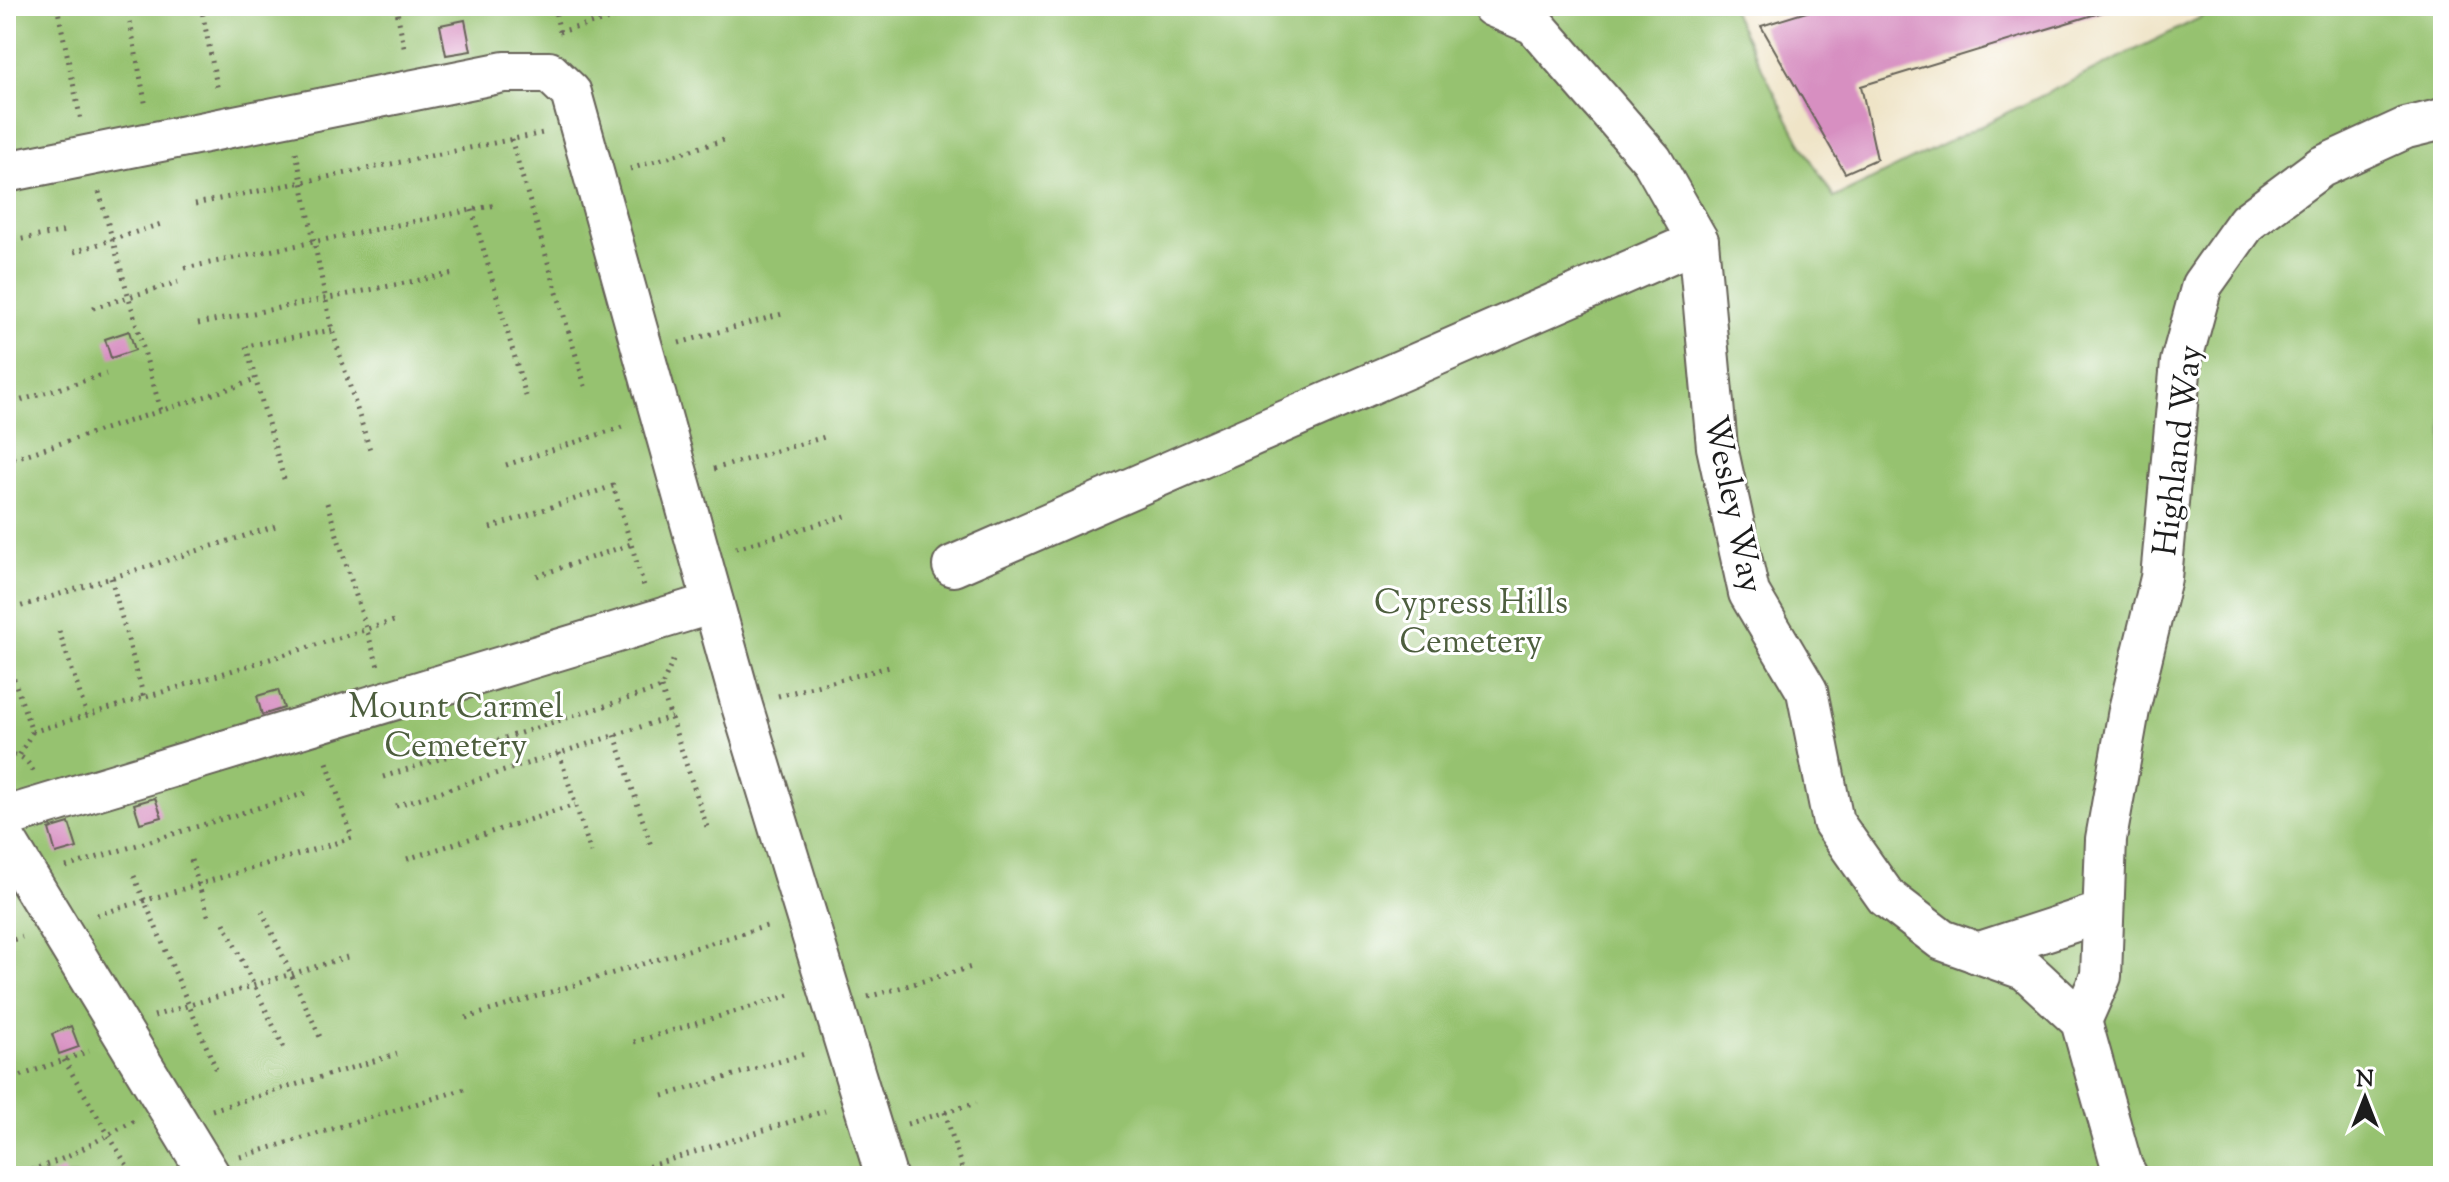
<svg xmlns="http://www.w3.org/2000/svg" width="2449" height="1182" font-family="'Sorts Mill Goudy',serif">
<rect width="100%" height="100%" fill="#fff"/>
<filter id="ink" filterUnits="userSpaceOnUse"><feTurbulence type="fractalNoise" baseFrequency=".0125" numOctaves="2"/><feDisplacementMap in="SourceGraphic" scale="16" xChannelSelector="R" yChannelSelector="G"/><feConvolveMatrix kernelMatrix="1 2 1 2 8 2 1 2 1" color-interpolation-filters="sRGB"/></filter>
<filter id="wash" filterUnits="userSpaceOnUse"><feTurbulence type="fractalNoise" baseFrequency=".006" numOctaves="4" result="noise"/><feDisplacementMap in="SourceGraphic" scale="32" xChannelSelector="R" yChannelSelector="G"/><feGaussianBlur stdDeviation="1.8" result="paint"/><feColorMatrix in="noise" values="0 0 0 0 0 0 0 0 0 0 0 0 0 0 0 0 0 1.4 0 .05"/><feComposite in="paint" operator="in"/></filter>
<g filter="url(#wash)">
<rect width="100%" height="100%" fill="#efe4c7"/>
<polygon fill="#96c270" stroke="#596f46" stroke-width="2" points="6,6 1730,6 1799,140 1834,198 2224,6 2443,6 2443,1176 6,1176"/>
<g id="blocks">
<g fill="#d78fc1">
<polygon points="1826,6 2119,6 2119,7 1861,86 1877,159 1845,173 1761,26"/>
<polygon points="465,20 471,51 446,55 440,25"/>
<polygon points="129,331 135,350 111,358 105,339"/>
<polygon points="278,690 284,708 262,715 257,696"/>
<polygon points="155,798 162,817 140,823 134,804"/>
<polygon points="69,823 77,848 56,854 49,829"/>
<polygon points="71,1026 79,1047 59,1054 52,1034"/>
<polygon points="63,1169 67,1176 48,1176"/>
</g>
</g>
</g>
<g filter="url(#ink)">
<use href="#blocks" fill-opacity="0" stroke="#666258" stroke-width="2"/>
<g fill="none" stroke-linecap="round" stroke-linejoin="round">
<defs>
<g id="minor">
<polyline points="1492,6 1534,24 1652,160 1698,241 1717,447 1749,593 1807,691 1833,822 1886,897 1942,940 2026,970 2081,1021 2122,1167 2127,1176"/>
<polyline points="6,172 504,72 549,72 571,93 742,706 886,1176"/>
<polyline points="953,566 1698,241"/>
<polyline points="6,817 713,603"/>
<polyline points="6,841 210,1176"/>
<polyline points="1977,953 2103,912"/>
<polyline points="2081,1021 2101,976 2106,839 2129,710 2161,578 2181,362 2202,285 2247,222 2321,167 2406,128 2443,119"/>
</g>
</defs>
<use href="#minor" stroke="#666258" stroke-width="44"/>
<g stroke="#666258" stroke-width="5" stroke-dasharray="2 6" stroke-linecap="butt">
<polyline points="57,6 81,121"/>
<polyline points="127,6 146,107"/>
<polyline points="201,6 218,91"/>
<polyline points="396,6 405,52"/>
<polyline points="554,6 560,33"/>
<polyline points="559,32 659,6"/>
<polyline points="511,139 586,389"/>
<polyline points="296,152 332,330 371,453"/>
<polyline points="630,169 727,139"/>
<polyline points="99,192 161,411"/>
<polyline points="195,204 543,133"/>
<polyline points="472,210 526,396"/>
<polyline points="6,242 66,231"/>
<polyline points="74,252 164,223"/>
<polyline points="185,268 496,205"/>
<polyline points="93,308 178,282"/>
<polyline points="6,310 14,348"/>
<polyline points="198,324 455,273"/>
<polyline points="679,343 786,313"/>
<polyline points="6,405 106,374"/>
<polyline points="6,461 256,380"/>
<polyline points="506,465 625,426"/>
<polyline points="714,469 828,436"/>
<polyline points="284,479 246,346 332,330"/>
<polyline points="327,503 378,666"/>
<polyline points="490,528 613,486 644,586"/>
<polyline points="736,548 849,515"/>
<polyline points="537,576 631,544"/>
<polyline points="111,578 144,698"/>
<polyline points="6,611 276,526"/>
<polyline points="59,631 87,715"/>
<polyline points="6,656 32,732 19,756"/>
<polyline points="661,688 708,830"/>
<polyline points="778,696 893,666"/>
<polyline points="32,732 397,620"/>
<polyline points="615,735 652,849"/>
<polyline points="559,753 591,853"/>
<path d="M6,754c14,0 21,5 27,17"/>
<polyline points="383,777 661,688 675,656"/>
<polyline points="396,806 671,717"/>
<polyline points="407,859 575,805"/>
<polyline points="191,860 209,918"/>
<polyline points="66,867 306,793"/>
<polyline points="134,876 216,1069"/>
<polyline points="262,911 320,1037"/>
<polyline points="97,915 352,838 326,759"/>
<polyline points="224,923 284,1048"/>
<polyline points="6,942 22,937"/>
<polyline points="868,997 975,966"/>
<polyline points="154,1016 347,957"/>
<polyline points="466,1018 770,925"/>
<polyline points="634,1042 790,995"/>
<polyline points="64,1060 133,1176"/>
<polyline points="6,1081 89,1051"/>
<polyline points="663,1096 808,1053"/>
<polyline points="212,1110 397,1054"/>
<polyline points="945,1112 964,1176"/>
<polyline points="907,1124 976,1103"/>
<polyline points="240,1157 468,1088"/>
<polyline points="16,1176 67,1157 134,1121"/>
<polyline points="618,1176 825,1111"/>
</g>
<use href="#minor" stroke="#fff" stroke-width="40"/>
</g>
</g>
<g text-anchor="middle" stroke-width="6" stroke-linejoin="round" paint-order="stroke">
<g font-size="34" fill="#1c1c1c" stroke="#fff">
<text transform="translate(2176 450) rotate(-83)" y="12">Highland Way</text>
<text transform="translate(1735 504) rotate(78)" y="12">Wesley Way</text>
</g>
<g font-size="34" fill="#4d5e3e" stroke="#fff">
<text x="1471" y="613">Cypress Hills<tspan x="1471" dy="39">Cemetery</tspan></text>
<text x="456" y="717">Mount Carmel<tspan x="456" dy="39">Cemetery</tspan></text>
</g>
</g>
<rect width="2449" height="1182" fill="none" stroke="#fff" stroke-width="32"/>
<g transform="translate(2365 1098)" stroke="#ffffff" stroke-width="6" paint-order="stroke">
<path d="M0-6L14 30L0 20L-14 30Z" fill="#1c1c1c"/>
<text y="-12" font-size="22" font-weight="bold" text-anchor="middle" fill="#1c1c1c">N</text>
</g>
</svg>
